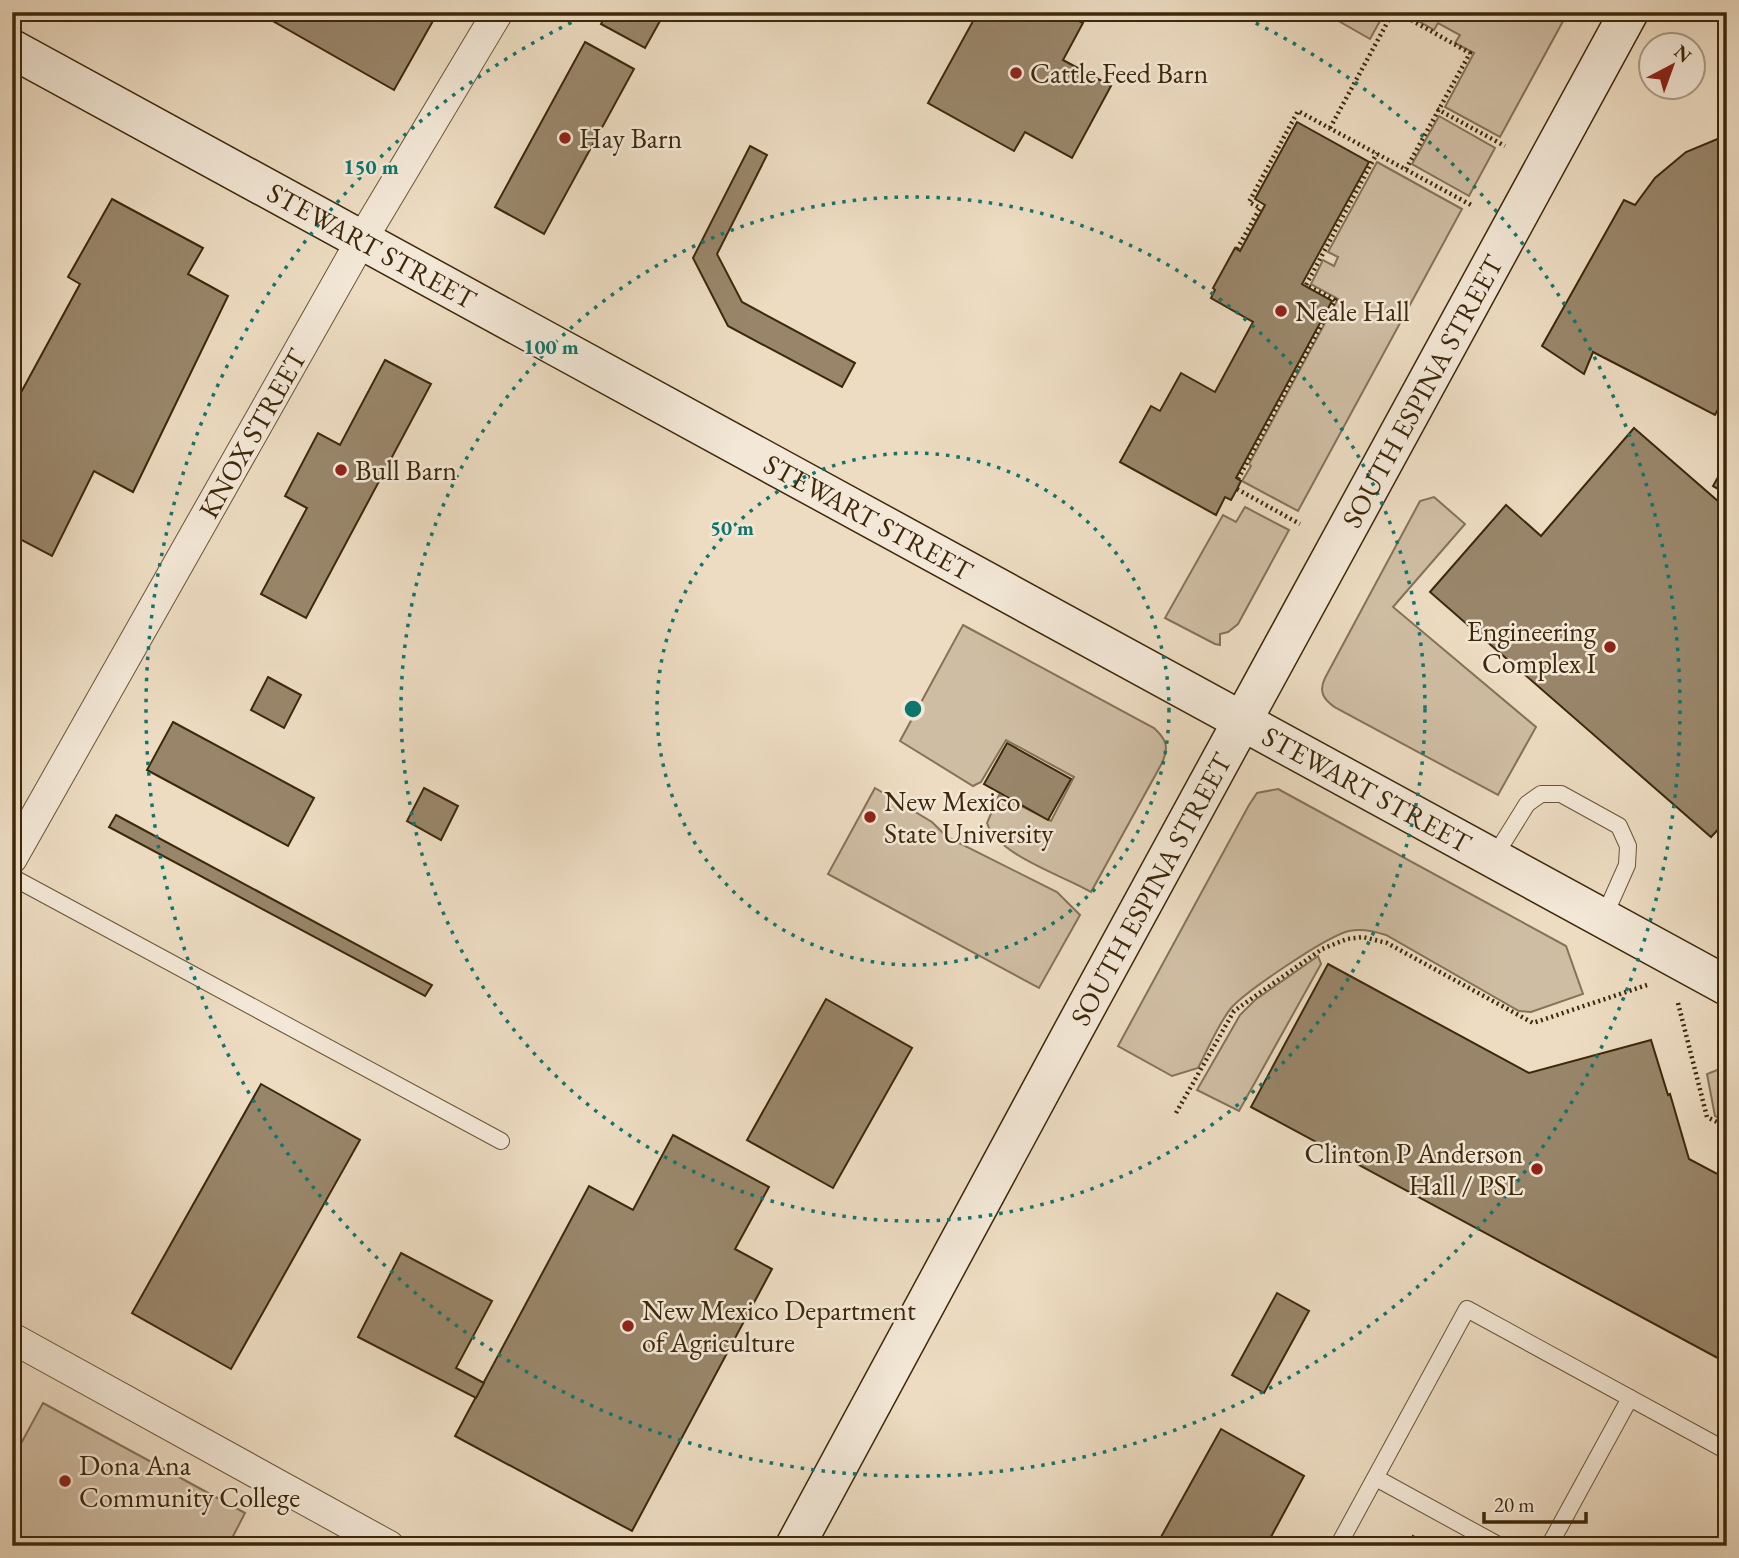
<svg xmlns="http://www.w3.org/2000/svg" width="1739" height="1558" font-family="'EB Garamond',serif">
<rect width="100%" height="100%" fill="#eddcc2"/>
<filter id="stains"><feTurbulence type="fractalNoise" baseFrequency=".00286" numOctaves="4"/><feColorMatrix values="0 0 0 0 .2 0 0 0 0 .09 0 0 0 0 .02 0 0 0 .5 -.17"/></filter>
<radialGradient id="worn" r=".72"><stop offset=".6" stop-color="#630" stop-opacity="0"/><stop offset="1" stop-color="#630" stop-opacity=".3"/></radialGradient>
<g fill="#cfbda3" stroke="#867256" stroke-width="2">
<polygon points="1339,12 1385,12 1370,39 1335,19"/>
<polygon points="1403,12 1568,12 1500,137 1445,107 1474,53 1455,43 1460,35 1438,23 1434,30"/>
<polygon points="1439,116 1495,148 1469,196 1412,164"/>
<polygon points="1377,162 1462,209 1298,511 1242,481 1251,466 1249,464 1338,299 1311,284 1323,260 1334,266 1338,257 1328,252"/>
<path d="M1434,497l31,27 -72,83 143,120 -38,68 -162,-87c-12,-8 -18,-16 -11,-30l95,-177z"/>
<polygon points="1245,507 1289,530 1238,624 1228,632 1220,634 1220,645 1215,644 1165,618 1223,515 1236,522"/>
<path d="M963,625l191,103c13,12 15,19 8,35l-71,129c-27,-16 -94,-37 -104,-69l12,-28 52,26 23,-44 -68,-37 -25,42 -8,4 -73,-45z"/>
<polygon points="875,788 932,822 947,837 1057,892 1080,915 1039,988 828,874"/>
<path d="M1278,789l288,157 17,48 -52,18 -12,-1 -133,-76c-12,-4 -24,-7 -37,-4 -22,5 -101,59 -117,76 -13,15 -25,44 -34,61l-26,8 -54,-30 131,-241 8,-12z"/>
<polygon points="1318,956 1321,964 1239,1111 1197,1090 1240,1015 1255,1000"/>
<polygon points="1727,1066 1727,1122 1715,1116 1707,1074"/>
<polygon points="43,1403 245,1513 228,1546 37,1546 21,1537 16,1546 12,1546 12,1460"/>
</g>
<g fill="#99866a" stroke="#3d280a" stroke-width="2">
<polygon points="257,12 438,12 394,90"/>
<polygon points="607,12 665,12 645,48 601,24"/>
<polygon points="978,12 1062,12 1083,23 1063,60 1111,86 1072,158 1025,132 1014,151 928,103"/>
<polygon points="585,42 634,69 544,234 495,207"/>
<polygon points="1297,122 1369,162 1302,284 1332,301 1236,478 1241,481 1237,489 1231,500 1225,497 1216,515 1120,462 1151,406 1160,411 1181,373 1215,392 1253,322 1211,298 1215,290 1213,288 1235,248 1240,251 1265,205 1255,199"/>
<polygon points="1727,135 1727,392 1715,415 1593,352 1584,374 1542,346 1624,200 1635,205 1655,178 1686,152"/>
<polygon points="750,146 767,155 717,254 742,302 855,363 842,387 728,326 693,258"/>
<polygon points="112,199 203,248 188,274 228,296 133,492 94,471 52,556 12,535 12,409 80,284 68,277"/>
<polygon points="385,360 431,384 306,618 261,594 307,508 285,496 318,433 340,445"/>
<polygon points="1634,428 1727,509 1727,820 1711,837 1430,592 1506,505 1541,536"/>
<polygon points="1727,461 1727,494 1713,486"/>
<polygon points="268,677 301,695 284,728 251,710"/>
<polygon points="173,722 314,798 288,846 147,770"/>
<polygon points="1007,743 1071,779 1048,820 984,784"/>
<polygon points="424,788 458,806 441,840 407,821"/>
<polygon points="116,815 432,985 425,996 109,827"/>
<polygon points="1328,964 1529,1073 1651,1040 1668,1095 1670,1094 1689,1159 1727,1179 1727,1363 1251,1107"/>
<polygon points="826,999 912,1048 833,1188 747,1140"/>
<polygon points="261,1084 360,1140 231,1369 132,1313"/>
<polygon points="673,1135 769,1187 735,1249 772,1269 632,1531 455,1436 589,1186 633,1210"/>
<polygon points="401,1253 492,1301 456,1368 484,1383 476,1398 358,1337"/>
<polygon points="1277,1293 1309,1311 1264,1393 1232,1375"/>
<polygon points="1221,1429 1304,1476 1266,1546 1156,1546"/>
<polygon points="1413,1536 1430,1546 1408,1546"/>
</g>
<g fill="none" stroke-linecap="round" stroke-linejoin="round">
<defs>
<g id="lane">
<polyline points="1494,857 1527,804 1541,794 1561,794 1619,826 1628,846 1627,865 1603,919"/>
<polyline points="12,877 501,1141"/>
<polyline points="1376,1478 1500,1546"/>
<polyline points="1338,1546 1467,1309 1727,1451"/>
<polyline points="1549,1546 1630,1398"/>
</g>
<g id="street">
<path id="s1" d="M12,858l349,-617 137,-229"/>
<polyline points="12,1338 389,1546"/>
</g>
<g id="secondary">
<path id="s2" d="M12,49l1715,937"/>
<path id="s3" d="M795,1546l277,-513 557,-1021"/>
</g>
</defs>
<use href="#lane" stroke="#695538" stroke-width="18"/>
<use href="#street" stroke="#695538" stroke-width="32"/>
<use href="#secondary" stroke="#3d280a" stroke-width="41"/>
<g stroke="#3d280a" stroke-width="4.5" stroke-dasharray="2 3.5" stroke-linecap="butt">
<polyline points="1397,12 1470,53 1406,169"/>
<polyline points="1437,109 1505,146"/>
<polyline points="1330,128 1393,12"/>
<polyline points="1237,249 1260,208 1249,202 1298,111 1473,206"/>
<polyline points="1238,479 1335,300 1306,285 1377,153"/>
<polyline points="1237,489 1300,524"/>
<polyline points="1678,1003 1707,1117 1727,1127"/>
<polyline points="1176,1113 1234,1011 1322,949 1347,939 1363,937 1387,943 1533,1023 1647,985"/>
</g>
<use href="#lane" stroke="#f3e8d7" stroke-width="16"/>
<use href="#street" stroke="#f3e8d7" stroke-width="30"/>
<use href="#secondary" stroke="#f3e8d7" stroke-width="38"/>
</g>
<g fill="none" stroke="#0f766e" stroke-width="3.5" stroke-dasharray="3.5 7">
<circle cx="913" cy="709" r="256"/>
<circle cx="913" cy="709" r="512"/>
<path d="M1237 14A767 767 0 1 1 589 14"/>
</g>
<g fill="#8f2418" stroke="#f3e8d7" stroke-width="2.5">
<circle cx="1016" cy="73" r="7"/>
<circle cx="565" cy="138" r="7"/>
<circle cx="1281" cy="311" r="7"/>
<circle cx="341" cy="470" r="7"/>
<circle cx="1610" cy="647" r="7"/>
<circle cx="870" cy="817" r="7"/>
<circle cx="1537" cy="1169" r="7"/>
<circle cx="628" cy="1326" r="7"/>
<circle cx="65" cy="1481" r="7"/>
</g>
<g text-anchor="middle" stroke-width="5" stroke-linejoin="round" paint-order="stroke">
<g font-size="28" fill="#3d280a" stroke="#f3e8d7" text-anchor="start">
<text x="1030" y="83">Cattle Feed Barn</text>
<text x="579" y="148">Hay Barn</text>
<text x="1295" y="321">Neale Hall</text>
<text x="355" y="480">Bull Barn</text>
<text x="1596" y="641" text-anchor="end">Engineering<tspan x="1596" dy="32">Complex I</tspan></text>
<text x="884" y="811">New Mexico<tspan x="884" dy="32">State University</tspan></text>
<text x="1523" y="1163" text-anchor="end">Clinton P Anderson<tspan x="1523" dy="32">Hall / PSL</tspan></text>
<text x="642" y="1320">New Mexico Department<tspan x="642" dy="32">of Agriculture</tspan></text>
<text x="79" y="1475">Dona Ana<tspan x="79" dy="32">Community College</tspan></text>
</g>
<g font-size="28" fill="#3d280a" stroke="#f3e8d7">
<text dy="10" stroke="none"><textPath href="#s2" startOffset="410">STEWART STREET</textPath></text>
<text dy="10" stroke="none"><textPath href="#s3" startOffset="1314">SOUTH ESPINA STREET</textPath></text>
<text dy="10" stroke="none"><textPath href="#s1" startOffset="488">KNOX STREET</textPath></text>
<text dy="10" stroke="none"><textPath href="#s2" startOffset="976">STEWART STREET</textPath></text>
<text dy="10" stroke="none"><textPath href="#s2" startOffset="1544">STEWART STREET</textPath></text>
<text dy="10" stroke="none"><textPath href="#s3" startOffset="747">SOUTH ESPINA STREET</textPath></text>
</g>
</g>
<circle cx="913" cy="709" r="10" fill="#0f766e" stroke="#f3e8d7" stroke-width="3.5"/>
<g font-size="21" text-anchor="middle" font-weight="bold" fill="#0f766e" stroke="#f3e8d7" stroke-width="5" stroke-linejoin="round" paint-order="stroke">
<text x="371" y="174">150 m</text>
<text x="551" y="354">100 m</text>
<text x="732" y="535">50 m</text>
</g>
<rect width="1739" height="1558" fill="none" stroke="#eddcc2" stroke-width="42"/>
<rect x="14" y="14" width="1711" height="1530" fill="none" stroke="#3d280a" stroke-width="3.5"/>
<rect x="21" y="21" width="1697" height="1516" fill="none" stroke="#3d280a" stroke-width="2"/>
<g transform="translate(1672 66) rotate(41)"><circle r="33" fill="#f3e8d7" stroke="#aa9b85" stroke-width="2"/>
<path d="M0-5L12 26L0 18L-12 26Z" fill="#8f2418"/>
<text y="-10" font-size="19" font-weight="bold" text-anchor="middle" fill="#3d280a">N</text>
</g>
<path d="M1484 1512v10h102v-10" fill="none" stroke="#3d280a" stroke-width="3.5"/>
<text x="1494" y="1512" font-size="21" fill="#3d280a" stroke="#f3e8d7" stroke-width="5" paint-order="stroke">20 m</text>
<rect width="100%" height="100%" filter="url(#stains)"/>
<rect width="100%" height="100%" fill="url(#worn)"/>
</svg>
